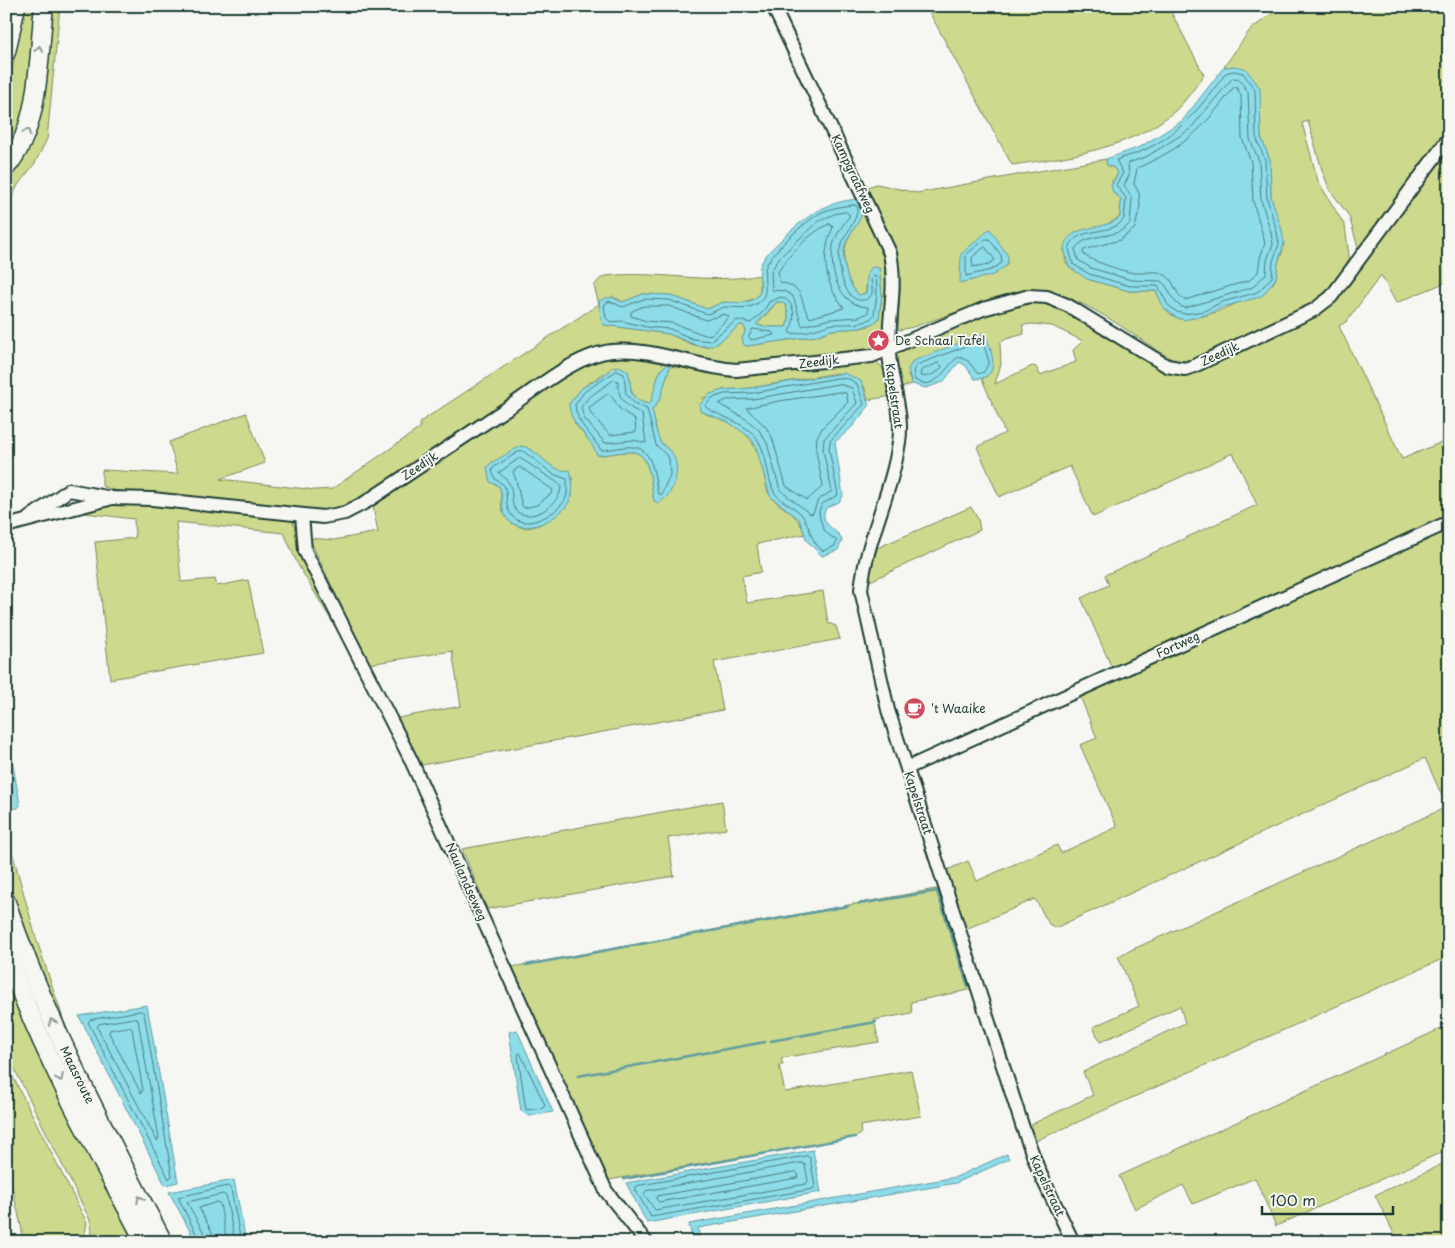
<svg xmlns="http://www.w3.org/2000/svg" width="1455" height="1248" font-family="'Playpen Sans',sans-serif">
<rect width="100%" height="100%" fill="#f6f6f2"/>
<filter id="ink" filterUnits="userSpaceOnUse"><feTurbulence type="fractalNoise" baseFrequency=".02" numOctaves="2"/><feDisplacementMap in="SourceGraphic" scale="10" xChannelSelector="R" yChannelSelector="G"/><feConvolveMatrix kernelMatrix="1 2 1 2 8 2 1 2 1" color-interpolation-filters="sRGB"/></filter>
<g filter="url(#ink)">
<g fill="#cdd98c" stroke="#768b60" fill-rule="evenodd">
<polygon points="25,6 40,6 25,121 6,154 6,99"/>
<polygon points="50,6 60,6 47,139 35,163 18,185 6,210 6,171 17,158"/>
<path d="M926,6h242l36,69c-9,12 -18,26 -29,36 -44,38 -108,46 -163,54z"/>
<path d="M1282,6h161l1,11 5,6v107l-90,121 -10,-35 -19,-26 -7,-17 -15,-52 -6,2 16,58 27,45 5,37 -19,26 -21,17 -115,53 -18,2 -7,-3c-46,-27 -103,-79 -158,-65l-99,34 -13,3 -2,-1 2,-41 -2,-21 -31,-80 10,-3 40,9 189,-34 1,6 7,3 4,6 -6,7 1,11 8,7 -1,18 -56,32 2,14 21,16 42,12h27c4,8 8,20 18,25 22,12 76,-20 98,-31l4,-7 2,-16 5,-11 -12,-54 -1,-37 -9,-23 -1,-23 -26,-48 -10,1 26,-37zM992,234l13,18 -44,2z"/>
<path d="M1449,146v135l-53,22 -15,-28 -34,46 -8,5 63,133 47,-20v77l-337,152 -31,-70 28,-13 -4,-10 152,-70 -24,-52 -140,64 -23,-51 -71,31 -22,-50 28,-14 -23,-54 5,-3 4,-28 -83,27 4,9 -11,4 -6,-37 117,-48 35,-4 121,70 81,-23 74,-34zM1033,324l19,2 31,15 -10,9 3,12 -36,13 -4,-8 -4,-1 -37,18 6,-20 -1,-21 6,-4 18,-5 -2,-9z"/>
<path d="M863,206l25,64 -2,66 -5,9 -7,5 -129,15 -24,-1 -95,-19 -27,2 -48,28 -201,129 -37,9 -185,-21 -6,1 -20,-7v-16l76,4 -9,-32 77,-29 19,50 -45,16 95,11 17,-1 88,-61v-6l179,-118 -5,-18 6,-7 6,-3c51,-6 104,9 154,-1v18l-4,5 -19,6 -13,-2 -17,7 -37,-14 -27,-1 -20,8 -11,-6 -8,29 65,9 22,10 14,3 13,-4 22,-18h3l3,5 -4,9 5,7 68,-10 17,-6 28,-2 9,-2 10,-8 3,-23 -3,-27 -13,18v7l-7,2c-15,-15 -19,-39 -10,-58 5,-11 12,-18 14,-31z"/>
<polygon points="777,302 781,302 786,305 789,319 786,327 765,327 757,325"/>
<path d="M620,355l48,9c-12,9 -12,24 -17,38 -15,6 -22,-12 -21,-24l-15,-12 -33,22 -13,16 6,20 18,21 4,10c12,0 24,-4 36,-3 18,1 18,36 21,49l14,-7 8,-24 -7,-20 -8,-7 -3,-6 -6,-27 8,-11 10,-33 53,9 152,-15c12,10 13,21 17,36l-24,4 -4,-14 -27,-13 -86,15 -28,2 -20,8 3,16c33,9 48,21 57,55 2,8 2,19 7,26 13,18 24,11 35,39l-48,10 4,28 -19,4 5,27 76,-12 5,32 8,3 4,13 -126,23 9,48 -301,55 -24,-47 63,-12 -9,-55 -83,13 -60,-126 25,2 44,-8 -6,-30 216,-139 13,-6zM521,446l10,4 25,20 16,7v20c-17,19 -47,49 -68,16 -5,-9 -1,-18 -5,-27l-5,-2z"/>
<path d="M120,502l173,19c2,6 2,13 4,19 9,32 33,67 46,100l-46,-77 -13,-30 -108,-11 5,60 34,-3 2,7 31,-6 15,73 -153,26 -15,-137 40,-4 -1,-19 -58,-7z"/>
<polygon points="971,507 978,519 980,530 868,582 877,548"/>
<polygon points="1449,528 1449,956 1033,1142 1028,1126 1093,1095 1083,1072 1185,1023 1180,1006 1100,1042 1093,1027 1139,1006 1118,956 1447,807 1425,758 1055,928 1049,924 1035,899 966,929 947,870 968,861 977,881 1057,845 1061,853 1117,827 1080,745 1097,738 1079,694"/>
<polygon points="722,801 726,829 668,838 674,876 487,909 462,849"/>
<polygon points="6,830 36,938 75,1054 63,1030 10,886 6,873"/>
<polygon points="941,888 973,989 911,1002 912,1013 874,1020 879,1042 781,1058 783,1065 779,1065 785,1092 911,1070 921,1116 860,1126 861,1134 856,1137 609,1180 512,967"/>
<polygon points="6,977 48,1075 134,1242 88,1242 92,1231 90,1220 6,1052"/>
<polygon points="1449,1025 1449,1149 1276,1226 1255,1178 1193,1204 1183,1185 1135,1209 1119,1176"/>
<polygon points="6,1063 87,1223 83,1242 21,1242 22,1230 6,1160"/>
<polygon points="1449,1161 1449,1242 1398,1242 1375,1195"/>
</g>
<g fill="#8ddcea" stroke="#619ca1" fill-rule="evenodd">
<path d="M1234,66l11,2 15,20 1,49 9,23 1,37 11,33 2,14 -6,18 -2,16 -13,17 -7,3 -33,9 -18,8 -21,5 -9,-3 -11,-9 -8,-17h-27l-42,-12 -18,-12 -5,-18c4,-27 42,-17 56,-32l1,-18 -8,-7 -2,-6 7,-12 -4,-6 -7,-3 -1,-6 34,-12 42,-26 42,-54z"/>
<path d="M860,199c9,20 -12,31 -16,49 -1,8 0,16 2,23 2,10 6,17 13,24l7,-2c2,-10 -2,-18 6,-26l7,1 3,27 -3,23 -3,4 -16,6 -28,2 -17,6 -68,10 -3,-1 -2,-6 4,-9 -3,-5h-3l-22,18 -6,3h-14l-29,-12 -65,-9 -3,-5 -2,-19c11,-6 13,-3 24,1l20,-8 27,1 37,14c5,-1 9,-5 14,-6 11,-3 22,3 33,-4 12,-8 3,-21 6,-32 3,-11 13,-19 21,-27 24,-23 44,-39 79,-41zM777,302h4l5,3 3,14 -3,8h-21l-8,-2v-3c9,-5 12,-14 20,-20z"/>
<polygon points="990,229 1008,256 1007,265 993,275 960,283 961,254"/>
<path d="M985,333c6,16 18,46 -10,46l-10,-14 -6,-3 -16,20 -17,6 -14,-4 -4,-15 5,-8z"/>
<path d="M668,364l2,2 -10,33 -8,11c3,10 3,21 8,31 3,6 10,8 13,14 9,14 0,42 -15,48l-4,-2c-3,-13 -3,-48 -21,-49 -12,-1 -24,3 -36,3 -7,-20 -27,-29 -28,-51l13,-16 37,-22 9,5c5,16 -3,27 20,33l3,-2 7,-26 4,-8z"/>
<path d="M844,373l17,8 8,25 -18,22 -16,14 8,54 -4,6 -13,6c-9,18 14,21 16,33l-4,9 -16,6 -15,-15 -8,-22 -29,-23 -14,-49 -5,-9 -23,-16 -28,-11 -1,-6 11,-11 13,-4 28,-2z"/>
<path d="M521,446c19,3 28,28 49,24 2,9 4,19 1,27 -5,19 -43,39 -61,25 -12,-11 -5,-24 -11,-36l-9,-4 -3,-14 4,-5z"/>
<path d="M6,725l14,80 -2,3h-6c-11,-13 -6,-65 -6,-83z"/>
<polygon points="147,1005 178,1182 165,1185 79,1016"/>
<polygon points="517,1030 553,1112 529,1116 521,1111 509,1032"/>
<polygon points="813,1150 821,1192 647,1223 626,1183"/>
<polygon points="1007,1154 1009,1159 956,1183 698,1228 700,1242 693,1242 689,1224 956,1177"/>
<polygon points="234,1180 246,1242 196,1242 169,1192"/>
</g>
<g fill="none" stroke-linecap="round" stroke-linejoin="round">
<g stroke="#4b7d7d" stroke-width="1">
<path d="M1234,71l9,2 12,17 1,47 9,23 2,38 10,34 2,12 -6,17 -1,16 -12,13 -5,3 -33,9 -18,9 -19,3 -8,-2 -9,-7 -10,-19h-28l-41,-12 -16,-10 -4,-15c6,-24 43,-12 55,-30l2,-21 -10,-13 7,-12 -7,-13c9,-4 18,-5 26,-9 38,-16 60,-46 84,-78z"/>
<path d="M1233,78l6,1 9,13 2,47 9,22 2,39 10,33 2,11 -6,16 -1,14 -13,13 -68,21c-15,-4 -13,-19 -24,-27l-30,-1 -40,-12 -13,-8 -3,-11c12,-18 42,-8 55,-26l2,-25 -8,-13 5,-9 -1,-13 18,-6 43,-27z"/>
<path d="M1236,87l5,8 1,43 9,24 2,39 12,42 -5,15 -2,14 -8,8 -65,20c-11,-5 -9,-21 -22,-26 -9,-5 -18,0 -27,-1 -9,0 -44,-12 -52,-18l-1,-4 3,-2 34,-9 15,-12 5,-22 -1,-13 -5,-9 3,-16c48,-21 65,-38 96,-80z"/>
<path d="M854,205l4,2c-2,20 -21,32 -19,54 1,12 7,42 24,39 4,0 8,-3 9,-7 1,-4 -1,-10 -1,-15l2,-2 3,1 1,17 -3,21c-9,13 -32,7 -45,10 -13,4 -24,8 -38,9l-2,-3c8,-11 6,-30 -8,-34l-12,5 -6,10 -12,11 -14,-3 -27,21 -17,-2 -23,-10 -24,-2 -24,-6 -11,1 -5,-4 -2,-13 5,-4 14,6 21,-8 25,1 38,14c6,-1 12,-6 18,-7 12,0 22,3 33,-4 12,-9 5,-21 7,-33 2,-15 42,-50 55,-57 11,-5 22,-7 34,-8z"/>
<path d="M846,212l4,3c-6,9 -15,20 -17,31 -4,25 6,60 35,61v6l-9,4 -29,2 -28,7 -9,-30 -9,-5 -12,-1 -1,-19 9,-14 36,-34 18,-9z"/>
<path d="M829,224l4,3c-10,23 -10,45 2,68 3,5 7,9 9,13l-34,10c-12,-17 -2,-29 -30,-36l-2,-10c11,-17 32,-40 51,-48z"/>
<polygon points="986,239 989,239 1001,255 1002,263 991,270 966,276 966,255"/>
<polygon points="985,247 995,260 989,264 973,267 972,258"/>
<polygon points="644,306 669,306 706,320 724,314 729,317 712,334 705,335 672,323 646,321 631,316 631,312"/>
<polygon points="753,329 772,332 774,335 751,340 749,337"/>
<path d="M980,341l3,1 6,20 -5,10 -6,2 -10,-13 -9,-4c-12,5 -22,37 -44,23l-2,-9 4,-6z"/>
<path d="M939,363l3,4c-4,6 -14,11 -22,9l1,-5z"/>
<path d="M617,371l7,3 2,20 8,9 13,6 9,36 13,13 1,17 -9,20 -3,-2c-4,-14 -4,-45 -25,-46 -11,-1 -21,3 -32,3 -9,-15 -25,-27 -26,-45l9,-13z"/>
<path d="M838,378l11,1 8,5 7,20 -34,37 -1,8 9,46 -16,9 -3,7 1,8 5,13 12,9 -2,5 -12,5c-13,-9 -12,-24 -21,-36 -8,-10 -24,-13 -29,-25 -7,-18 -6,-41 -19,-55 -12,-14 -44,-22 -49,-29l7,-8 12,-4 28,-1z"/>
<path d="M614,380l4,1c-1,18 9,26 24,33l4,29 -13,-3 -28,3 -21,-25 -3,-11 7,-9z"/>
<polygon points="839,384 852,388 857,403 824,439 823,450 832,491 818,500 813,513 810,514 780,490 767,443 759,430 746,419 719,404 726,400 753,399"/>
<polygon points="840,392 846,393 848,402 823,427 817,437 816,451 823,486 807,500 786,486 772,437 765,426 746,408 779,401"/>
<polygon points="608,394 611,395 619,408 635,420 636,432 610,435 591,414 589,408"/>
<path d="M523,451l30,23 14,5c0,6 1,13 -1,19 -7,15 -39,33 -53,19 -10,-10 -4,-21 -9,-32l-9,-6 -3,-9 2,-3 24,-15z"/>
<path d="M520,458l41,27c1,18 -27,38 -44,27 -12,-16 4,-23 -18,-39z"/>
<path d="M520,467l33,23 -1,3 -15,12 -13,3c-5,-5 -5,-24 -11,-36z"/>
<polyline points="6,754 13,796 6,798"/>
<polygon points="141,1011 144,1013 172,1176 169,1179 88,1022 90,1020"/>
<polygon points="136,1018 138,1020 159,1138 157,1141 97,1027 99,1024"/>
<polygon points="130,1027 132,1029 143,1090 141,1093 109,1033 110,1030"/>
<polygon points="520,1053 545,1105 543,1108 526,1110 518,1056"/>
<polygon points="807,1156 810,1158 815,1186 813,1189 651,1217 635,1189 637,1186"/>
<polygon points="802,1163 805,1165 808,1181 806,1184 655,1210 644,1194 646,1191"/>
<polygon points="796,1172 799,1175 797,1178 659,1202 656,1199 658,1196"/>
<polyline points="200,1242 178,1197 228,1186 231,1189 241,1242"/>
<polyline points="206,1242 205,1235 187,1202 223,1194 226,1196 235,1242"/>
<polyline points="214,1242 212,1232 199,1208 217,1202 220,1204 227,1242"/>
</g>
<g stroke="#619ca1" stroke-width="2.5">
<polyline points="859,904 937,891 968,986"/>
<polyline points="526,965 848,906"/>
<polyline points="771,1041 876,1022"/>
<polyline points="578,1076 765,1042"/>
<polyline points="624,1179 855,1137"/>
</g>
<defs>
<g id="minor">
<path d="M773,6l117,247c7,34 -2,65 -1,99 1,29 15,60 10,90 -7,51 -33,97 -38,148l27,120 135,418 16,43 34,71"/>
<polyline points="302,515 305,551 410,758 606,1191 646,1242"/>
<path d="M29,518l40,-28 43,8 40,1 171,18 22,-4 21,-11c47,-31 93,-62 140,-93 29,-19 71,-55 106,-58 42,-4 82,16 124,19l136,-14 111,-47 46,-13 18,1 20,8 100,61 18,3 9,-3 120,-56 17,-13 118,-159"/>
<polyline points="6,526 109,499"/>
<polyline points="907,768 1449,522"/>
</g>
<g id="highway">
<polyline points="6,52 16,6"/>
<path d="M6,167c35,-40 32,-110 38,-161"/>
<path d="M6,902c40,120 99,229 157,340"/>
<path d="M6,953c36,101 89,194 139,289"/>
</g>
</defs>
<use href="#minor" stroke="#1f3d34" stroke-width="16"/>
<use href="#highway" stroke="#1f3d34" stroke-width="21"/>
<use href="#minor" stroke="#f6f6f2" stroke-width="12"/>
<use href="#highway" stroke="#f6f6f2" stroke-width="18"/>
</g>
<defs><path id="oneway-chevron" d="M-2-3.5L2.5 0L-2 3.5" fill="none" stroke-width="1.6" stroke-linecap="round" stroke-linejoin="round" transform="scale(1.25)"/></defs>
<g stroke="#8a9a93">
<use href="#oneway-chevron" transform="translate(39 49) rotate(-84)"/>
<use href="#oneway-chevron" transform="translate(27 132) rotate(-69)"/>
<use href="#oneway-chevron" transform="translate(52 1022) rotate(-113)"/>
<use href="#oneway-chevron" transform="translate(60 1078) rotate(65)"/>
<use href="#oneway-chevron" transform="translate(140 1199) rotate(-118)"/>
</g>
</g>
<defs>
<symbol id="sight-disc" viewBox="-11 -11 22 22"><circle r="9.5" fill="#d1495b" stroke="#f6f6f2"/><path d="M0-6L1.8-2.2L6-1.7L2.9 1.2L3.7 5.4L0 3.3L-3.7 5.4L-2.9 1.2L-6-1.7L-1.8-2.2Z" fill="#fff"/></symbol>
<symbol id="cafe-disc" viewBox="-11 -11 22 22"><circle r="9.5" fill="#d1495b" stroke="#f6f6f2"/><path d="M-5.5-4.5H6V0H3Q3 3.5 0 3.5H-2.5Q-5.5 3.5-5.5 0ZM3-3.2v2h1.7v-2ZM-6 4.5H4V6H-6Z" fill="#fff"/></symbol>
</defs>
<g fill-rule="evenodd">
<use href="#sight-disc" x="866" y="328" width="25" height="25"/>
<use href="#cafe-disc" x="902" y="696" width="25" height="25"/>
</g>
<g text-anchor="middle" stroke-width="4" stroke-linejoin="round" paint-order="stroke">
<g font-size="12" fill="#1f3d34" stroke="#f6f6f2">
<text transform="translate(853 174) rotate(65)" y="4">Kampgraafweg</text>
<text transform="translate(1220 354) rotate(-25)" y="4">Zeedijk</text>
<text transform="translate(819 362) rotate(-7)" y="4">Zeedijk</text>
<text transform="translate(894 396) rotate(82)" y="4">Kapelstraat</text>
<text transform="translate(420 466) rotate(-34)" y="4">Zeedijk</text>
<text transform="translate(1178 645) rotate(-25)" y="4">Fortweg</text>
<text transform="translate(918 803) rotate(72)" y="4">Kapelstraat</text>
<text transform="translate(466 882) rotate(66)" y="4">Naulandseweg</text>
<text transform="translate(77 1075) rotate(64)" y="4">Maasroute</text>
<text transform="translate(1047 1186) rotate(65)" y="4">Kapelstraat</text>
</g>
<g font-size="12" fill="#1f3d34" stroke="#f6f6f2" text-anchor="start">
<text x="895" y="345">De Schaal Tafel</text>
<text x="931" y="713">'t Waaike</text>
</g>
</g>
<rect width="1455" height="1248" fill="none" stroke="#f6f6f2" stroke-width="25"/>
<rect x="12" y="12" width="1430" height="1223" fill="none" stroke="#1f3d34" stroke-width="2" filter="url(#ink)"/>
<path d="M1262 1206v8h131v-8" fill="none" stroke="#1f3d34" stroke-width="2.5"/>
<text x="1270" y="1206" font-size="15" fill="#1f3d34" stroke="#f6f6f2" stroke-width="4" paint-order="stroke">100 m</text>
</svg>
